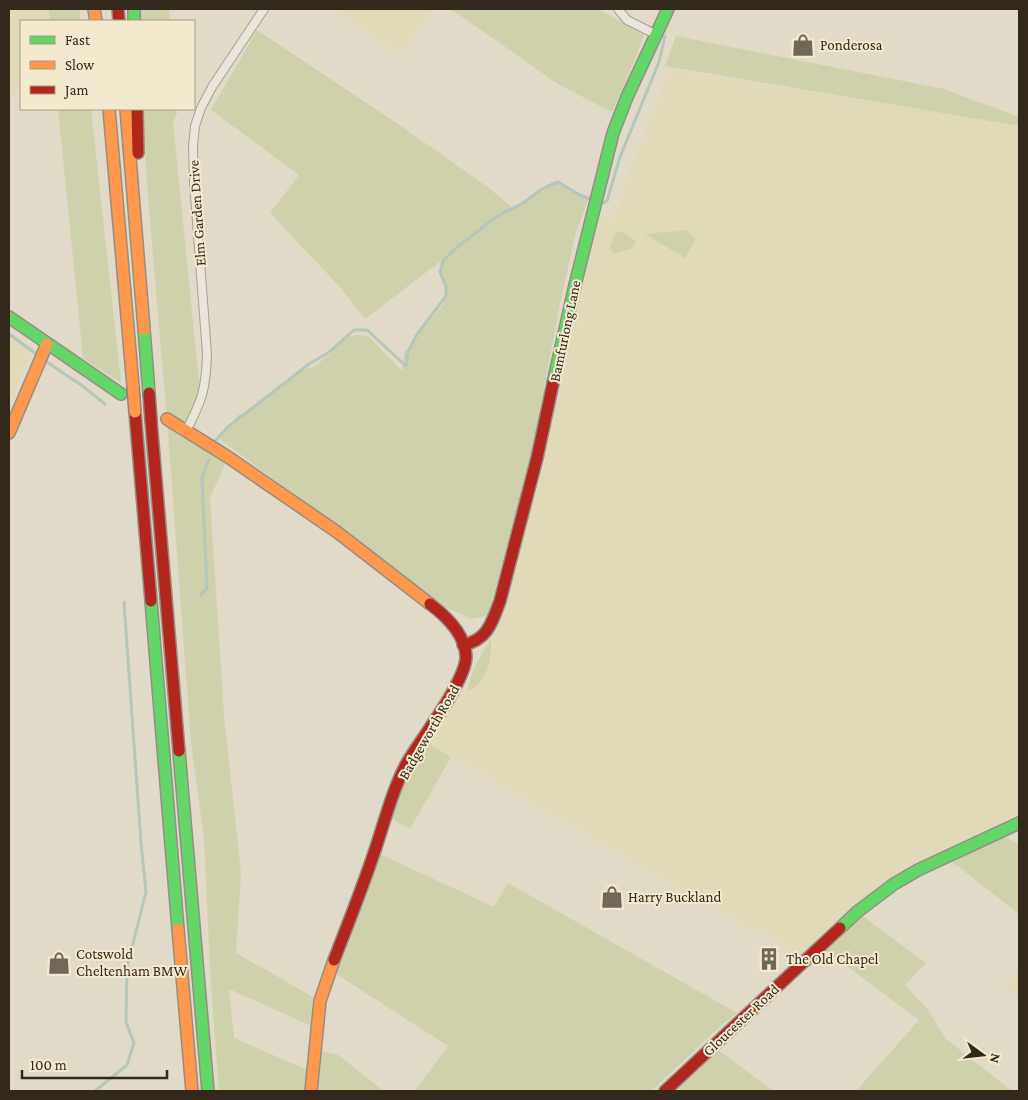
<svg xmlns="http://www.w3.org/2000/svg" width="1028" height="1100" font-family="'Crimson Pro',serif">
<rect width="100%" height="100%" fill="#e1dac9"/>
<g fill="#e0d9ba">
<polygon points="9,9 49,9 50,21 21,21 21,82 9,99"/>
<polygon points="343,9 432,9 400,56 340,14"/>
<polygon points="669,69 1019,126 1019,823 918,870 804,960 762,930 750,930 423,740 447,703 473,689 492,650 491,636 501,616 546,459 538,456 594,214 619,218 613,215 622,200 627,177"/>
<polygon points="9,334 31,351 9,403"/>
<polygon points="1019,967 1019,998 1004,986"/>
</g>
<g fill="#cfd0ac">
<polygon points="49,9 79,9 81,21 50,21"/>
<polygon points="139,9 169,9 170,21 139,21"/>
<polygon points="451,9 598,9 644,35 635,60 612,112 558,84"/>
<polygon points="257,30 398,124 489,188 514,209 551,182 558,180 580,195 589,198 576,232 560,303 531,456 490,609 486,616 471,619 441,605 220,439 238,415 249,412 277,388 301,370 314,367 330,354 345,336 359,335 368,336 402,371 404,353 443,305 447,294 443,282 441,261 365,319 339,286 270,213 299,175 211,110"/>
<polygon points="676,36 944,89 1019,117 1019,126 665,66"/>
<polygon points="58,109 91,109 121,383 83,358"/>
<polygon points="143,109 176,109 177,113 173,123 201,403 186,431 228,457 210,498 224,716 241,873 236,953 320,1001 316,1028 229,989 234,1038 312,1072 314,1050 338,1055 384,1091 219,1091 211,986 204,838 191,742 167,419 147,185"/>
<polygon points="685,230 696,239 685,258 645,234"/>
<polygon points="621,231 636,241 632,248 614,254 610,247 615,233"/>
<path d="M491,638c1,23 -3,43 -24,54l6,-22z"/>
<polygon points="423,740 451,757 410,829 386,816"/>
<polygon points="999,833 1019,845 1019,914 946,857"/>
<polygon points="375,852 494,907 508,883 737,1013 723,1024 651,1091 415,1091 448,1046 330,970"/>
<polygon points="857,912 926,963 905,985 928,1010 946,1039 1012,1091 856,1091 919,1020 820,946"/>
<polygon points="713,1046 773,1091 665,1091"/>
</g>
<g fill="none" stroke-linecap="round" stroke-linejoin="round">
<g stroke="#b5c6bb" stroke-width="3">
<polyline points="599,202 603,203 607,201 620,157 659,62 665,36"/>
<polyline points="9,334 39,356"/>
<polyline points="44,360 84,387 105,404"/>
<polyline points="216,440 229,426 309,364 328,353 354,330 367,330 406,366 408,352 416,336 446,296 446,287 440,272 443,261 456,248 496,217 523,203 542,189 558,182 580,195 593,200"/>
<polyline points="201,595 207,588 202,478 209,460"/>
<polyline points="95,1091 127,1065 134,1043 126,1022 127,967 146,892 141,843 124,602"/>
</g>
<defs>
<g id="street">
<polyline points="618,9 627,20 657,35"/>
<path d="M186,431c16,-30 20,-42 21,-77l-13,-171 -1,-37 2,-20 6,-18 11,-21 52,-78"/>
</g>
<g id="fast">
<polyline points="134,9 134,21"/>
<polyline points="9,317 121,394"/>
<polyline points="144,329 149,393"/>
<polyline points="553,383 575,285 613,133 627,97 668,9"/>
<polyline points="151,601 178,929"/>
<polyline points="179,751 208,1091"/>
<polyline points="840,928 857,912 894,884 918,870 1019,823"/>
</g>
<g id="slow">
<polyline points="94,9 96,21"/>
<polyline points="109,109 133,386"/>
<polyline points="126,109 144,329"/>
<polyline points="167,419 228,457 337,532 430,604"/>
<polyline points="9,433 47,344"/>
<polyline points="178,929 192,1091"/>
<polyline points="311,1091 320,1001 334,960"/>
</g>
<g id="jam">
<polyline points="118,9 119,21"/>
<polyline points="137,109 138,153"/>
<polyline points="135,412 151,601"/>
<polyline points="151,421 179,751"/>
<path d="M463,645c25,-5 29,-23 37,-44l37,-143 16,-75"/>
<path d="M334,960c14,-36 28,-71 40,-107 10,-29 19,-66 34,-92 14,-23 59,-82 58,-105 -1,-22 -20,-40 -36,-52"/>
<polyline points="665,1091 840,928"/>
</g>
</defs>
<use href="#street" stroke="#a69f93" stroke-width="10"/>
<use href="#fast" stroke="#958e83" stroke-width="14"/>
<use href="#slow" stroke="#958e83" stroke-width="14"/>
<use href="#jam" stroke="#958e83" stroke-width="14"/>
<use href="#street" stroke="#e9e5db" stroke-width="8"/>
<use href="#fast" stroke="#63d668" stroke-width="11"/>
<use href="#slow" stroke="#ff974d" stroke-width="11"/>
<use href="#jam" stroke="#b3261e" stroke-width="11"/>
<defs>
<polyline id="slow-bridge" points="133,386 135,412"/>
<polyline id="jam-bridge" points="149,393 151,421"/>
</defs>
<use href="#slow-bridge" stroke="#8b8479" stroke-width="14" stroke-linecap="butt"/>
<use href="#jam-bridge" stroke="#8b8479" stroke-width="14" stroke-linecap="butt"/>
<use href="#slow-bridge" stroke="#ff974d" stroke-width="11"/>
<use href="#jam-bridge" stroke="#b3261e" stroke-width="11"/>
</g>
<defs>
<symbol id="shop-bare" viewBox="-9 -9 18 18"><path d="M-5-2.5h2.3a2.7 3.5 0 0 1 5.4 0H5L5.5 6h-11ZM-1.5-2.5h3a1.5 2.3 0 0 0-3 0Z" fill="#706659" stroke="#f3e9ce" stroke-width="2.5" paint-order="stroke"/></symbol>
<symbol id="building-bare" viewBox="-9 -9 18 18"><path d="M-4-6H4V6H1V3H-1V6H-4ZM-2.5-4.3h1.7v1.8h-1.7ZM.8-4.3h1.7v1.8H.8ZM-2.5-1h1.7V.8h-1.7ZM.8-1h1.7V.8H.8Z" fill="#706659" stroke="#f3e9ce" stroke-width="2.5" paint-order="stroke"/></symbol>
</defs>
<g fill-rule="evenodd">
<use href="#shop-bare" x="787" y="29" width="32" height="32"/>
<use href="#shop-bare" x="596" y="881" width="32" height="32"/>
<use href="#building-bare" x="753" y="943" width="32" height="32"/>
<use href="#shop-bare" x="43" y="947" width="32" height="32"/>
</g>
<g text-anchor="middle" stroke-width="4" stroke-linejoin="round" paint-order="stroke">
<g font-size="15" fill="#33281c" stroke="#f3e9ce" text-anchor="start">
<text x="820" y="50">Ponderosa</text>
<text x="628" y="902">Harry Buckland</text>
<text x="76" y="959">Cotswold<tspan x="76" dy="17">Cheltenham BMW</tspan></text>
<text x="786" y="964">The Old Chapel</text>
</g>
<g font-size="15" fill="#33281c" stroke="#f3e9ce">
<text transform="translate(197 213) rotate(-94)" y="5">Elm Garden Drive</text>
<text transform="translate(565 331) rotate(-78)" y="5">Bamfurlong Lane</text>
<text transform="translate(429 732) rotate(-60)" y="5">Badgeworth Road</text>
<text transform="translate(741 1020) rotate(-43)" y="5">Gloucester Road</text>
</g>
</g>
<rect width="1028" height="1100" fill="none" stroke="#33281c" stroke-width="20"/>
<rect x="20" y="20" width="175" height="90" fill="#f3e9ce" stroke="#a69c87"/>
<rect x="30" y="36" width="25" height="8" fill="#63d668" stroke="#a69c87"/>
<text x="65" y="45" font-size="15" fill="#33281c">Fast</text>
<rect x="30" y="61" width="25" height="8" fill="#ff974d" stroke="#a69c87"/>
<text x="65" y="70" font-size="15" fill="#33281c">Slow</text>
<rect x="30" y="86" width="25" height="8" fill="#b3261e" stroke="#a69c87"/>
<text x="65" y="95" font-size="15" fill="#33281c">Jam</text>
<g transform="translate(983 1055) rotate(105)" stroke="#f3e9ce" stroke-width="4" paint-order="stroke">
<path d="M0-4L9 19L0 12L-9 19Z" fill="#33281c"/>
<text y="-8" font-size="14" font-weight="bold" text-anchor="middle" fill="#33281c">N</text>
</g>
<path d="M22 1070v8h145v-8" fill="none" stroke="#33281c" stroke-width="2.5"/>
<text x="30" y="1070" font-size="15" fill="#33281c" stroke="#f3e9ce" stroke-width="4" paint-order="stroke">100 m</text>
</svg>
